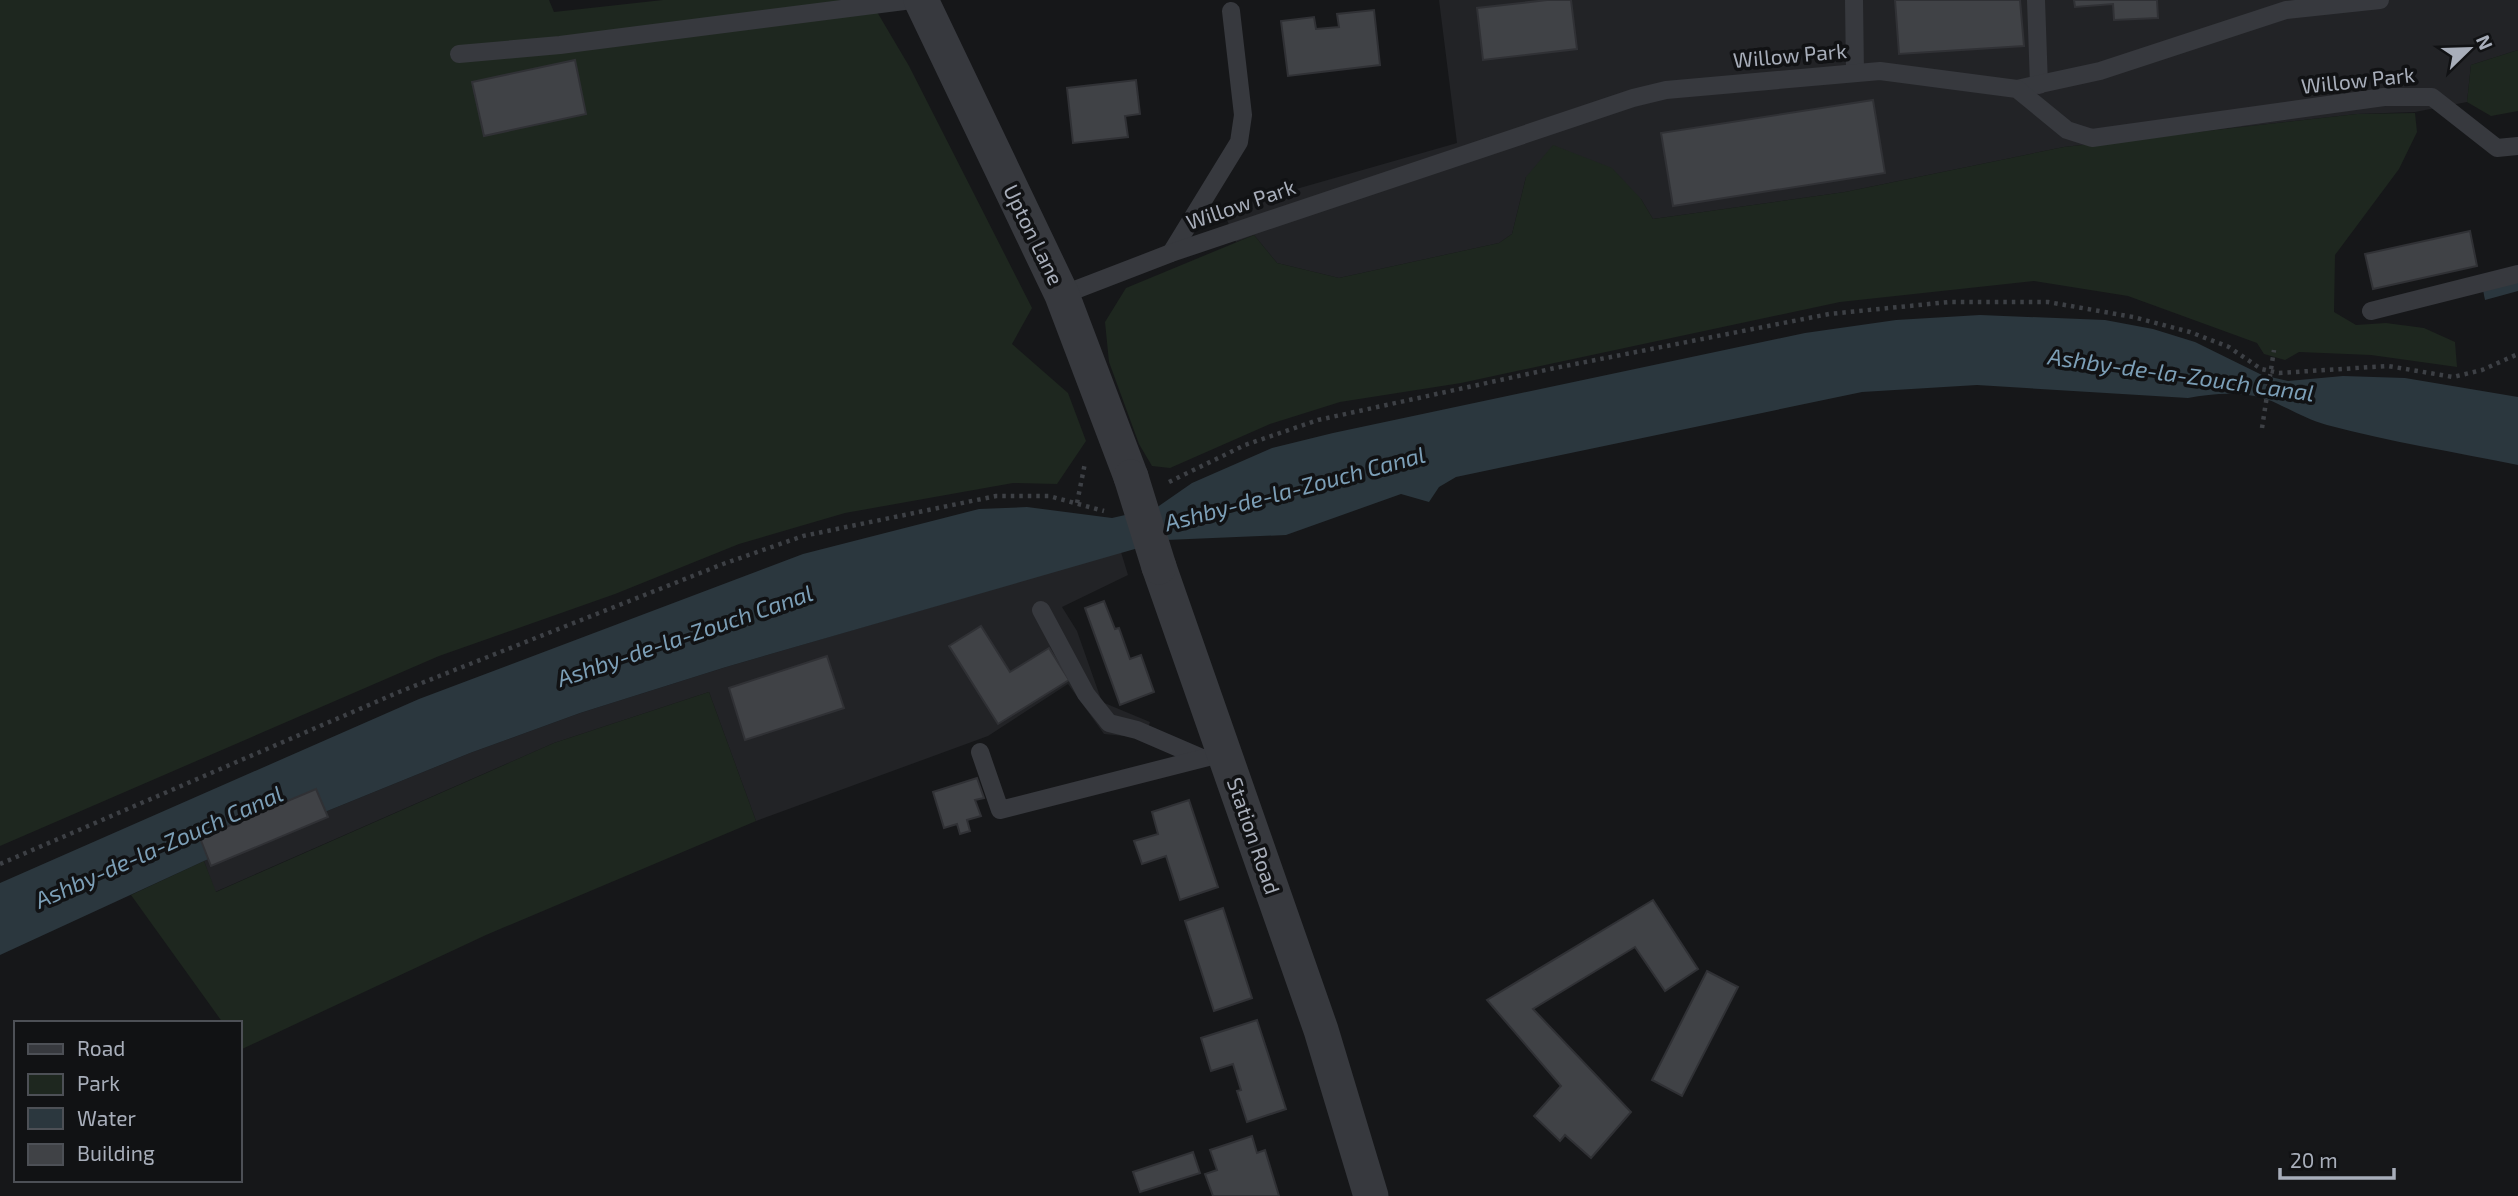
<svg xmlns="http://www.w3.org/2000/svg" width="2518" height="1196" font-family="'Exo 2',sans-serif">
<rect width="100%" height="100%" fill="#161719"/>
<g fill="#222326">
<polygon points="1439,0 2518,0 2518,50 2471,65 2467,102 2415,112 2357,114 2064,147 1845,192 1653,219 1641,199 1526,177 1512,234 1499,243 1339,278 1277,263 1254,235 1236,242 1223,210 1457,143"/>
<polygon points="1121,552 1128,575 1062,607 1077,631 1102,702 1150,722 1145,738 1104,734 1068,684 988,736 756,821 709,692 554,743 215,892 204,861 470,753 580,713 726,667"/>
</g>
<g fill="#1e271f">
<polygon points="0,0 549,0 554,12 663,0 870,0 909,66 1032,308 1012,344 1068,393 1086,441 1057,484 1013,483 845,513 739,544 615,594 439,656 0,846"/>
<polygon points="2518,50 2518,111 2491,116 2467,102 2471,65"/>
<polygon points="2415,113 2417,132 2399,169 2335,255 2334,312 2356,325 2386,323 2424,328 2455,342 2457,367 2371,355 2299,352 2285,360 2264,354 2257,343 2128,296 2034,281 1840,302 1461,383 1340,402 1270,424 1170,468 1152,466 1139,444 1109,362 1105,322 1126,288 1254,235 1277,263 1339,278 1499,243 1512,234 1526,177 1553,145 1612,168 1641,199 1653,219 1845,192 2064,147 2357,114"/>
<polygon points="709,692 756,821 486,935 242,1049 240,1023 223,1023 131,895 204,861 216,892 554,743"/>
</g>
<g fill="#2b373e">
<polygon points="2518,268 2518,291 2485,300 2481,280"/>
<path d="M1980,315l125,5 48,9 42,13 67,33 26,6 55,-5 62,2 113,19v68c-63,-13 -128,-23 -191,-40 -18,-5 -32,-13 -49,-21 -28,-14 -61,-11 -90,-6l-211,-13 -115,7 -406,85 -17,10 -10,15 -28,-8 -115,41 -120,5 -440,127 -146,46 -110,40 -266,108 -204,94v-72l419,-184 384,-145 176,-45 48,-2 85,11 44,-10 36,-25 80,-35 61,-15 472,-100 91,-13z"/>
</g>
<g fill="#404246" stroke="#303135" stroke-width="2">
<polygon points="1547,0 1571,0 1577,49 1483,60 1477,8"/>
<polygon points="1895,0 2020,0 2024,46 1899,54"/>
<polygon points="2074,0 2157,0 2158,18 2114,20 2113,4 2075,7"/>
<polygon points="1374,10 1380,65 1288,76 1281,21 1314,17 1316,29 1339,27 1337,14"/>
<polygon points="575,60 586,114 484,136 472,82"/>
<polygon points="1136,80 1140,114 1125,116 1128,137 1073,143 1067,88"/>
<polygon points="1873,100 1885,173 1673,206 1661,133"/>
<polygon points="2470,231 2477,266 2373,289 2365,254"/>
<polygon points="1104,601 1115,629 1119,628 1130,659 1141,655 1154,692 1120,705 1085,608"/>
<polygon points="981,626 1010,672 1049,648 1069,680 998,724 949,646"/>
<polygon points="827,656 844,708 745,740 729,688"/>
<polygon points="977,778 984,798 975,800 981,816 967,820 970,831 960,834 957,824 944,828 933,792"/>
<polygon points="316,789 328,817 211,866 200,838"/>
<polygon points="1189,800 1218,887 1180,900 1166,856 1142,864 1134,841 1158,834 1152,812"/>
<polygon points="1653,900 1698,969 1665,991 1635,947 1533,1009 1631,1112 1591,1158 1565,1135 1560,1141 1534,1116 1561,1086 1487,1000"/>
<polygon points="1223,908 1252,998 1214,1011 1185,921"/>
<polygon points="1707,971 1738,987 1682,1096 1652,1080"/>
<polygon points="1257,1020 1286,1109 1247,1122 1237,1091 1241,1090 1233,1064 1211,1071 1201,1038"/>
<polygon points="1252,1136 1257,1153 1265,1150 1279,1196 1213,1196 1205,1174 1217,1170 1210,1150"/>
<polygon points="1193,1152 1200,1173 1140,1192 1133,1172"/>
</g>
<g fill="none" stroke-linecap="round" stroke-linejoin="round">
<g stroke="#3d4045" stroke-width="4.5" stroke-dasharray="3.5 5" stroke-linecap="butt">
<polyline points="1169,482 1245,445 1318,420 1555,368 1829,314 1949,302 2048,302 2133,317 2190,332 2229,347 2261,369 2279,373 2388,366 2453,377 2482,370 2518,354"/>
<polyline points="1077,503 1085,463"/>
<polyline points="0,864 399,692 723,564 803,536 996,496 1049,496 1104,511"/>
</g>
<g stroke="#37393e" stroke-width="18">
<polyline points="1854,0 1855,73"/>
<polyline points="2036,0 2039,85"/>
<polyline points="459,54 560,45 912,0"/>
<polyline points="2017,89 2100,71 2286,10 2380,0"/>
<polyline points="1171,253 1239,142 1243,115 1231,11"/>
<polyline points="1062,295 1171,253 1633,98 1666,90 1880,71 2017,89 2067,130 2092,138 2384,97 2432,97 2497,148 2518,146"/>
<polyline points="2371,311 2518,274"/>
<polyline points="1041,610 1086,694 1109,723 1137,730 1202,758"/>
<polyline points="980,752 1000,810 1224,753"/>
</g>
<g stroke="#37393e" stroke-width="35">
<polyline points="921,0 1062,295 1131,477"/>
<polyline points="1159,567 1321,1030 1371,1196"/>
</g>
<polyline stroke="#3d4045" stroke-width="4.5" stroke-dasharray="3.5 5" stroke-linecap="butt" points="2262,428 2274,350"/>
<polyline stroke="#37393e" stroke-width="35" points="1131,477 1159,567"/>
</g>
<g text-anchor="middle" stroke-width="7" stroke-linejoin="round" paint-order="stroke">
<g font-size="21" fill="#a8aeba" stroke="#111214">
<text transform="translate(1790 56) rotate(-5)" y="7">Willow Park</text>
<text transform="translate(2358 81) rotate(-6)" y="7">Willow Park</text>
<text transform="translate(1241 205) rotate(-19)" y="7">Willow Park</text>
<text transform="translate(1033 235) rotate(64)" y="7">Upton Lane</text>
<text transform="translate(1253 836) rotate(71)" y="7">Station Road</text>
</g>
<g font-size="23" font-style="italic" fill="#7c9fb7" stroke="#111214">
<text transform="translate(2181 375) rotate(8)" y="8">Ashby-de-la-Zouch Canal</text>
<text transform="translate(1295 489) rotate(-15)" y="8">Ashby-de-la-Zouch Canal</text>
<text transform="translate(685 636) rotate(-19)" y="8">Ashby-de-la-Zouch Canal</text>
<text transform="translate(159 847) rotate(-24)" y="8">Ashby-de-la-Zouch Canal</text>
</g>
</g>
<rect x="14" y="1021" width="228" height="161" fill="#111214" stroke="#4d5056" stroke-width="2"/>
<rect x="28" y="1044" width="35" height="10" fill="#37393e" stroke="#4d5056" stroke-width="2"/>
<text x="77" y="1056" font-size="21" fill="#a8aeba">Road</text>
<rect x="28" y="1074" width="35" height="21" fill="#1e271f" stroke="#4d5056" stroke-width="2"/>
<text x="77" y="1091" font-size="21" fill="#a8aeba">Park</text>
<rect x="28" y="1108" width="35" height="21" fill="#2b373e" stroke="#4d5056" stroke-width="2"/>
<text x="77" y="1126" font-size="21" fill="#a8aeba">Water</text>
<rect x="28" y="1144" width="35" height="21" fill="#404246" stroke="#4d5056" stroke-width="2"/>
<text x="77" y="1161" font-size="21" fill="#a8aeba">Building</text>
<g transform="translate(2469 49) rotate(67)" stroke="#111214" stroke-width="5" paint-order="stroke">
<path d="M0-5L12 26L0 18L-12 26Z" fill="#a8aeba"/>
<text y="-10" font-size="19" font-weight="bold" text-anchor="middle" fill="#a8aeba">N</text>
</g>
<path d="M2280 1168v10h114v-10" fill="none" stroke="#a8aeba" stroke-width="3.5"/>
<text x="2290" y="1168" font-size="21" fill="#a8aeba" stroke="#111214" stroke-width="5" paint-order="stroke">20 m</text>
</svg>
